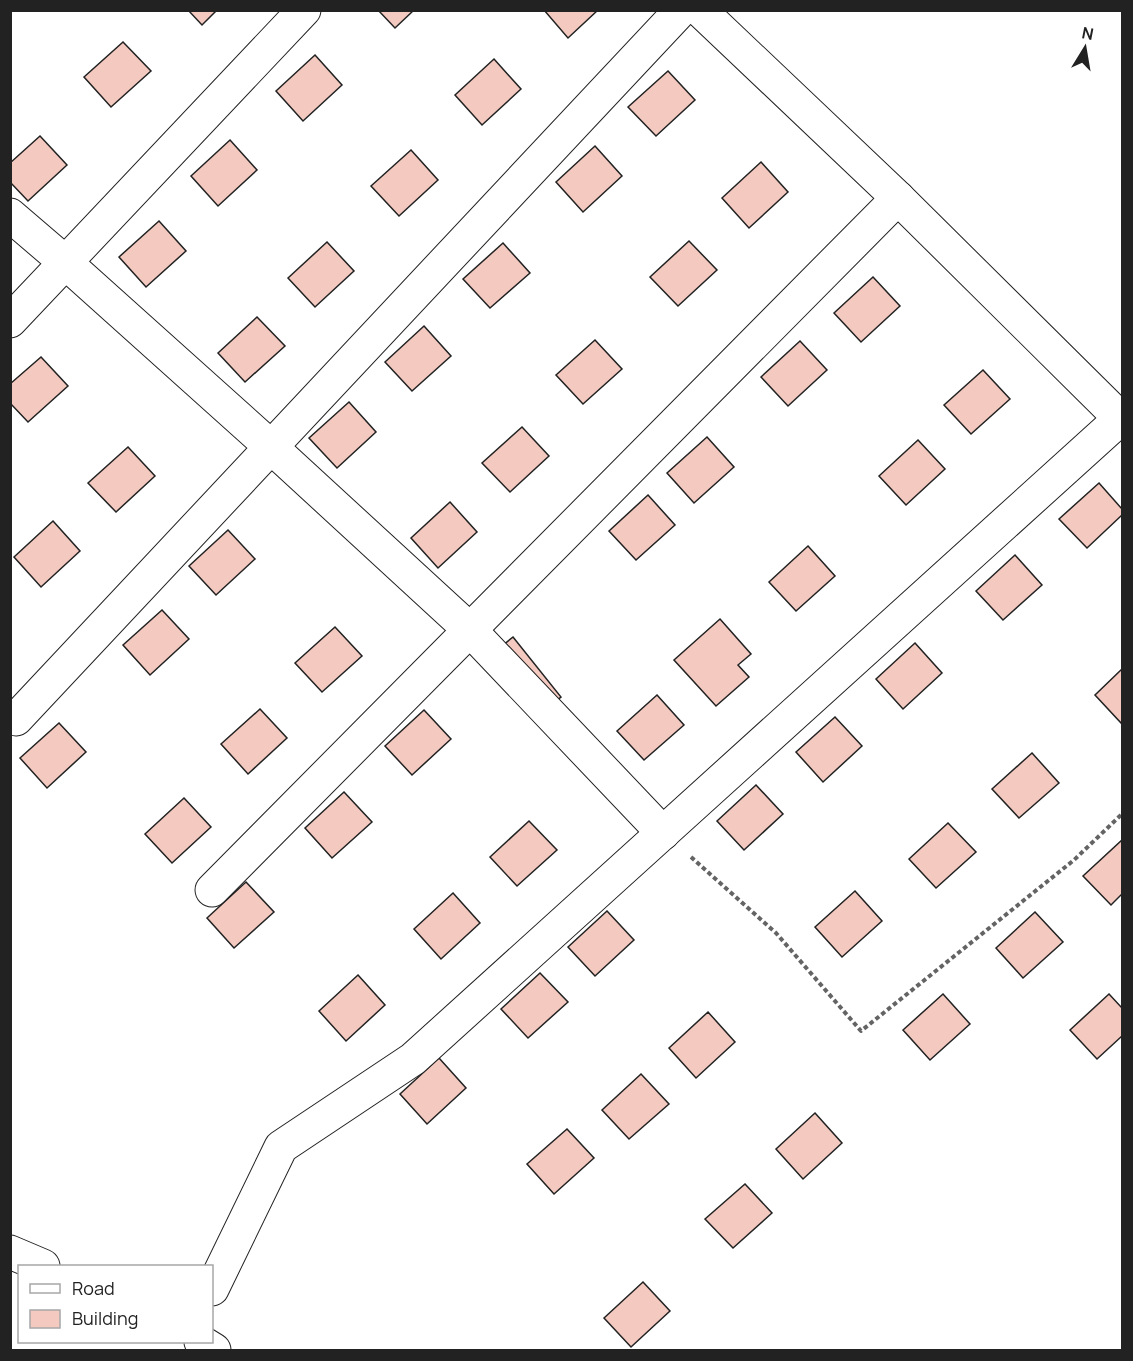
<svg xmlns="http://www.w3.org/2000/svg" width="1133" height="1361" font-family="Manrope,sans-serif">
<rect width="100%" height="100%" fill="#fff"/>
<g fill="#f3c9c0" stroke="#222" stroke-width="1.5">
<polygon points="188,10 217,10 202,25"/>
<polygon points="378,10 414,10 395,28"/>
<polygon points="544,10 598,10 568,38"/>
<polygon points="123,42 151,71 111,107 84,77"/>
<polygon points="315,55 342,85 303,121 276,91"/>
<polygon points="494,59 521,89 482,125 455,95"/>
<polygon points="668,71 695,100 656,136 628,107"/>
<polygon points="40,136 67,165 28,201 10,182 10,163"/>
<polygon points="230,140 257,170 218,206 191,176"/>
<polygon points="595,146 622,176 583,212 556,182"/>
<polygon points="411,150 438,180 399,216 371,186"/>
<polygon points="761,162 788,192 749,228 722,198"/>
<polygon points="159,221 186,251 146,287 119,257"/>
<polygon points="689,241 717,270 678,306 650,277"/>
<polygon points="327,242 354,271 315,307 288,278"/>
<polygon points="503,243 530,273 490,308 463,279"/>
<polygon points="873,277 900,306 861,342 834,313"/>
<polygon points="257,317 285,346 245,382 218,353"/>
<polygon points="424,326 451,356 412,391 385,362"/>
<polygon points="595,340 622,369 583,404 556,375"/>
<polygon points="800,341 827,370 788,406 761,377"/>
<polygon points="41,357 68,386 28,422 10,403 10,384"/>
<polygon points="983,370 1010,399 971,434 944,405"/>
<polygon points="349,402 376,432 337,468 309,438"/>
<polygon points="522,427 549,456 510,492 482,463"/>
<polygon points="707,437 734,467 694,503 667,473"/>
<polygon points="918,440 945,469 906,505 879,476"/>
<polygon points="128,447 155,476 116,512 88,483"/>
<polygon points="1099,483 1122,509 1122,515 1087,548 1059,519"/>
<polygon points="648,495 675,525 636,560 609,531"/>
<polygon points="450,502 477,532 438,568 411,538"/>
<polygon points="53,521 80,551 41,587 14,557"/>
<polygon points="228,530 255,559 216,595 189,566"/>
<polygon points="808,546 835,576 796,611 769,582"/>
<polygon points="1015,555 1042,585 1003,620 976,591"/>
<polygon points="162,610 189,639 150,675 123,645"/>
<polygon points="720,619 751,654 738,665 749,677 716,706 674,660"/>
<polygon points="335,627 362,656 322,692 295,663"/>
<polygon points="513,637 561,697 535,717 487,658"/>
<polygon points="915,643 942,673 903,709 876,679"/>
<polygon points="1122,669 1122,724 1095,695"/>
<polygon points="657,695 684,725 644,760 617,731"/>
<polygon points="260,709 287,738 248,774 221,744"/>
<polygon points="424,710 451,739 412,775 385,746"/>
<polygon points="835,717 862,746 823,782 796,752"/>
<polygon points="59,723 86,752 47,788 20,758"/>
<polygon points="1032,753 1059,783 1019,818 992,789"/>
<polygon points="756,785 783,814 744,850 717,821"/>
<polygon points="344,792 372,822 332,858 305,828"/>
<polygon points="184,798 211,827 172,863 145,834"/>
<polygon points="529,821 557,850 517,886 490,857"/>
<polygon points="948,823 976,852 936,888 909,859"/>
<polygon points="1122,840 1122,894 1111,905 1083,876"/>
<polygon points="246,882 274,912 234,948 207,918"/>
<polygon points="855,891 882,921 842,957 815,927"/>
<polygon points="453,893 480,923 441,959 414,929"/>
<polygon points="607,911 634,940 595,976 568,947"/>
<polygon points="1035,912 1063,942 1023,978 996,948"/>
<polygon points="540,973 568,1002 528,1038 501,1009"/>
<polygon points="358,975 385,1005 346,1041 319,1011"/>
<polygon points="943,994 970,1024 930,1060 903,1030"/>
<polygon points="1109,994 1122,1008 1122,1036 1097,1059 1070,1030"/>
<polygon points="708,1012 735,1042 696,1078 669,1048"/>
<polygon points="439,1058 466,1088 427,1124 400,1094"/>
<polygon points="641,1074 669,1104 629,1139 602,1110"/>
<polygon points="815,1113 842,1143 803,1179 776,1149"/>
<polygon points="567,1129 594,1158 554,1194 527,1164"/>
<polygon points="745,1184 772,1213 733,1248 705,1219"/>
<polygon points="643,1282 670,1311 631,1347 604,1318"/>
</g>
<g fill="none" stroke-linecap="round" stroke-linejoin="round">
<defs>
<g id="minor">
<polyline points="700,10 898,198 1122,420"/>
<polyline points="10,215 66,263 271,447 470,630 663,833"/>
<polyline points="10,321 304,10"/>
<polyline points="16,719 681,10"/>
<polyline points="212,890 898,198"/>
<polyline points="10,1252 43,1266"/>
<polyline points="212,1289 281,1147 413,1059 1121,418"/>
<polyline points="201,1342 214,1350"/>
</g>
</defs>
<use href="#minor" stroke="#222" stroke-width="35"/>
<polyline stroke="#646464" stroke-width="4" stroke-dasharray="4.5 3" stroke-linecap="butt" points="691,857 776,933 861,1031 1074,860 1122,814"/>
<use href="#minor" stroke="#fff" stroke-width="33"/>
</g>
<rect width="1133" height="1361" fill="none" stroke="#222222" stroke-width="24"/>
<rect x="18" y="1265" width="195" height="78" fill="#ffffff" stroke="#a7a7a7" stroke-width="1.5"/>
<rect x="30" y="1284" width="30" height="9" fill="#ffffff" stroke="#a7a7a7" stroke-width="1.5"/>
<text x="72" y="1295" font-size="18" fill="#222222">Road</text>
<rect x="30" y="1310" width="30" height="18" fill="#f3c9c0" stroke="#a7a7a7" stroke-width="1.5"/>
<text x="72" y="1325" font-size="18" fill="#222222">Building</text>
<g transform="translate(1085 48) rotate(11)" stroke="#ffffff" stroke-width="4.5" paint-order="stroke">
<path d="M0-4.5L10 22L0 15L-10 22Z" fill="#222222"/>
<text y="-9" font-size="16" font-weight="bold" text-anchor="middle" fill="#222222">N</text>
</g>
</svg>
